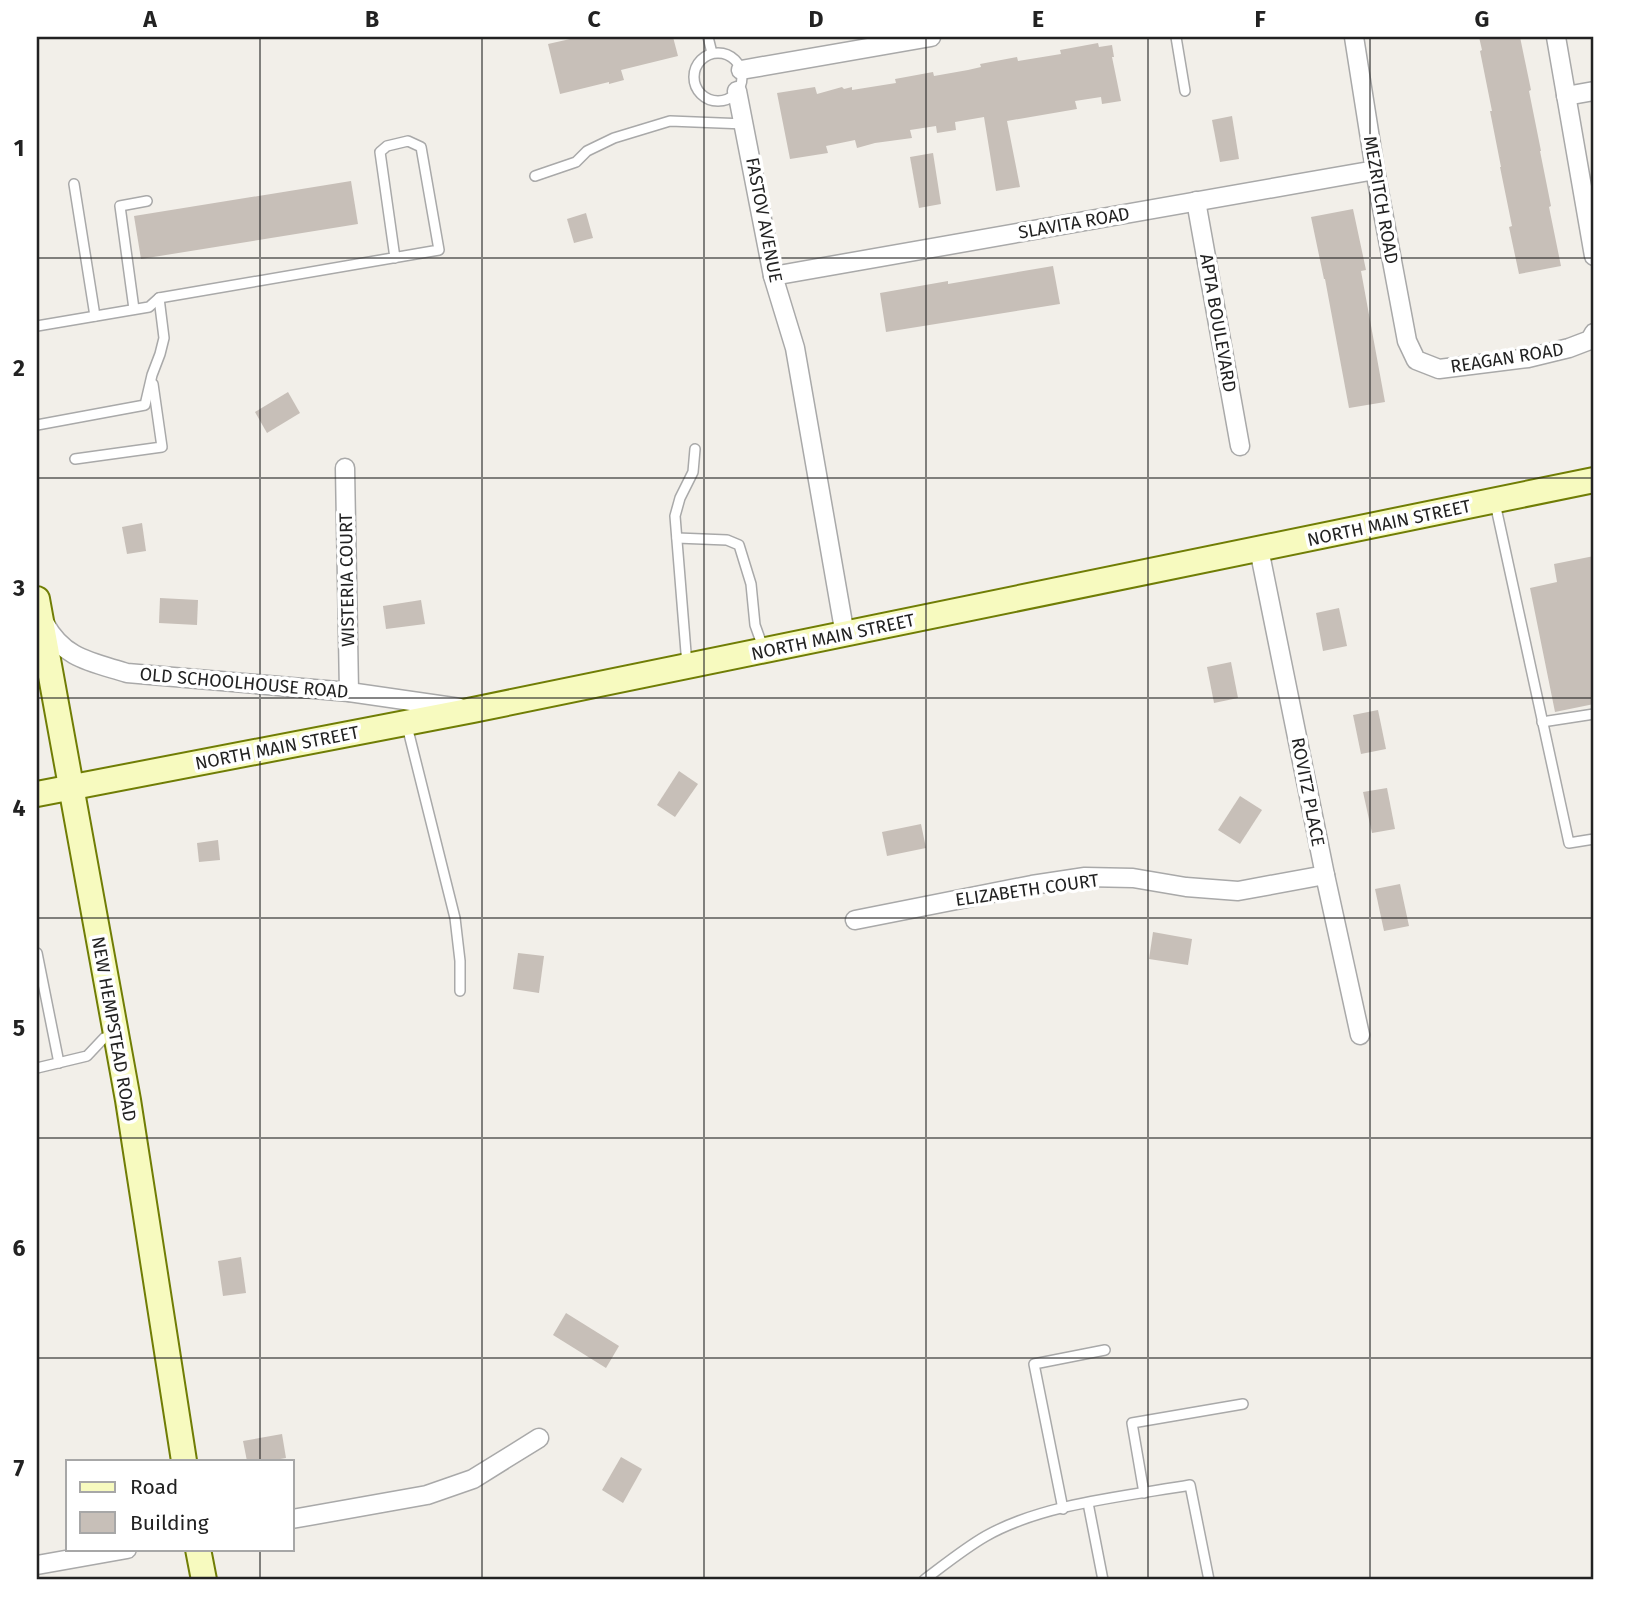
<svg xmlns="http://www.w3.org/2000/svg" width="1631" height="1617" font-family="'Fira Sans',sans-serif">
<rect width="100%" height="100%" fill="#f2efe9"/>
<g fill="#c7bfb8">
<polygon points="579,37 673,37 678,56 621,70 624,80 609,84 609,82 560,94 548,44"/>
<polygon points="1479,37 1520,37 1531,90 1529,91 1541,151 1540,151 1551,206 1549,207 1561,266 1519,274 1509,227 1512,226 1500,167 1501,167 1490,111 1492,111 1480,51 1482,50"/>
<polygon points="1098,43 1099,47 1112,45 1114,57 1112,57 1121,101 1102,104 1101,97 1075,101 1077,109 1007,121 1020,187 996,191 984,117 955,122 956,130 937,133 936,126 910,130 912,138 875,143 857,148 855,140 826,146 828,153 790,159 777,93 815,87 817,94 842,87 844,89 852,87 852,90 896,83 895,79 933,72 934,76 968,70 981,67 980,64 1017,57 1018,61 1061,54 1060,50"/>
<polygon points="1232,116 1239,159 1220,162 1212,120"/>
<polygon points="933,153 941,204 919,208 910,157"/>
<polygon points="351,181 358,224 141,259 134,216"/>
<polygon points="1353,209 1366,270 1361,271 1385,402 1349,408 1325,279 1324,279 1311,217"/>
<polygon points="586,213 593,238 574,243 567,219"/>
<polygon points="1053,266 1060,304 886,332 880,293 948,281 948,284"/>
<polygon points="288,392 300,413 267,433 255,412"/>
<polygon points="142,523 146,551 127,554 122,527"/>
<polygon points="1594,556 1594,704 1555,712 1530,588 1557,582 1554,564"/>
<polygon points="160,598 198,600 197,625 159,623"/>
<polygon points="421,600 425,624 386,629 383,606"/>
<polygon points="1339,608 1347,646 1323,651 1316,613"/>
<polygon points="1231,662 1238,698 1214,703 1207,667"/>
<polygon points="1378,710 1386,749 1361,754 1353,715"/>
<polygon points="679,771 698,784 675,817 657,805"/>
<polygon points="1387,788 1395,829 1372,833 1363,792"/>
<polygon points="1240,796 1262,810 1240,844 1218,830"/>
<polygon points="921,824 926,848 887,856 882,832"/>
<polygon points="218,840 220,860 199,862 197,843"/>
<polygon points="1400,884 1409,926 1384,931 1375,889"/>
<polygon points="1153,932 1192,939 1188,965 1149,959"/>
<polygon points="518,953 544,956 539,993 513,989"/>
<polygon points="241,1257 246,1293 223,1296 218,1261"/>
<polygon points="566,1313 619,1346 606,1368 553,1335"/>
<polygon points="282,1434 286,1458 269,1461 247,1461 243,1441"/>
<polygon points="621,1457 642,1469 623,1503 602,1490"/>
</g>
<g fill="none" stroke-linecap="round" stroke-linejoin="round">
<defs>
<g id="lane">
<polyline points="708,37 712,53"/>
<polyline points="1176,37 1185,91"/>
<circle cx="718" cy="77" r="24"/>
<polyline points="535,176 576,162 587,151 614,138 670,121 745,124"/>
<polyline points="74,184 95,316"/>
<polyline points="134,309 120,206 147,201"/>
<polyline points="37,326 149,307 159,298 439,250 421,147 408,141 387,146 380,152 395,258"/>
<polyline points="37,425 145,405 152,375 160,354 164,338 159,298"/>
<polyline points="75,459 162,447 153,384"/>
<polyline points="1495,503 1569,843 1594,839"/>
<polyline points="677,538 727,540 739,545 751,584 755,625 764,650"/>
<polyline points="687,665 675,516 680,498 693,472 695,449"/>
<polyline points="1542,722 1594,714"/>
<polyline points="407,726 455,918 460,961 460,991"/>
<polyline points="37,953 59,1063"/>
<polyline points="37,1068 87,1056 104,1038 115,1036"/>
<polyline points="1144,1493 1132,1423 1243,1404"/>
<polyline points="1088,1503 1103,1580"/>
<polyline points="1063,1509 1034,1364 1105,1350"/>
<path d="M924,1580c20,-15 41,-32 62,-44 56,-32 141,-40 204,-51l19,95"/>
</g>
<g id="street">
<polyline points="1354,37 1375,170 1407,341 1416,360 1439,369 1528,358 1569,348 1590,340 1594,333"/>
<polyline points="1556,37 1594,256"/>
<polyline points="741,70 931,37"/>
<polyline points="737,91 773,276 795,348 845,635"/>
<polyline points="1566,96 1594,91"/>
<polyline points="1196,201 1240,446"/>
<polyline points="773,276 1375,170"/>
<polyline points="345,468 349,692"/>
<polyline points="1259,549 1325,875 1360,1035"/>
<path d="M45,624c19,35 47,38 82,49l222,19 111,16"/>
<polyline points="855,920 1032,885 1085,877 1133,878 1186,887 1238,891 1325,875"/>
<polyline points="292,1519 427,1495 473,1479 539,1438"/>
<polyline points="37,1565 127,1549"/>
</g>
<g id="secondary">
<polyline points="37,599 128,1100 184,1461"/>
<polyline points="37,794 473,710 1594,480"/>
<polyline points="198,1549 204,1580"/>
</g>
</defs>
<use href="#lane" stroke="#a9a9a9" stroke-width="12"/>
<use href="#street" stroke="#a9a9a9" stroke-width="21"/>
<use href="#secondary" stroke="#707d05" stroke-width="28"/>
<use href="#lane" stroke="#fff" stroke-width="9"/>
<use href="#street" stroke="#fff" stroke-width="18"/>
<use href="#secondary" stroke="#f7fabf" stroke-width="24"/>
</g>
<path fill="none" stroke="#222" stroke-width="2" stroke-opacity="0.55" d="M260,37v1424M482,37v1543M704,37v1543M926,37v1543M1148,37v1543M1370,37v1543M37,258h1557M37,478h1557M37,698h1557M37,918h1557M37,1138h1557M37,1358h1557M260,1549v31"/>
<g text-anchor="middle" stroke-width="7" stroke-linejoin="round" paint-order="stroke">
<g font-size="18" fill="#222" stroke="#fff">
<text transform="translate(1381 200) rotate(80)" y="6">MEZRITCH ROAD</text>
<text transform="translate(764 220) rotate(79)" y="6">FASTOV AVENUE</text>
<text transform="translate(1074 223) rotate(-10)" y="6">SLAVITA ROAD</text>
<text transform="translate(1218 323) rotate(80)" y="6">APTA BOULEVARD</text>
<text transform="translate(1507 358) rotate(-9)" y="6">REAGAN ROAD</text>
<text transform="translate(1389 523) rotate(-12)" y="6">NORTH MAIN STREET</text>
<text transform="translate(347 580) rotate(-91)" y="6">WISTERIA COURT</text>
<text transform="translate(833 637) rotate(-12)" y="6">NORTH MAIN STREET</text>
<text transform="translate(244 683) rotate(5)" y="6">OLD SCHOOLHOUSE ROAD</text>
<text transform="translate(277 748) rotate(-11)" y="6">NORTH MAIN STREET</text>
<text transform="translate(1308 792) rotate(79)" y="6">ROVITZ PLACE</text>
<text transform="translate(1027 890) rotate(-8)" y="6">ELIZABETH COURT</text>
<text transform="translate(114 1029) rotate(80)" y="6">NEW HEMPSTEAD ROAD</text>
</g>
</g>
<rect width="1631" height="1617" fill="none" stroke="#ffffff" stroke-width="77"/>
<rect x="66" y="1460" width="228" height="91" fill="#ffffff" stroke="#a7a7a7" stroke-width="2"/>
<rect x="80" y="1482" width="35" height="10" fill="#f7fabf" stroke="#a7a7a7" stroke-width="2"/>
<text x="130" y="1494" font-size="21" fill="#222222">Road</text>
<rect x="80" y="1512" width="35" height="21" fill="#c7bfb8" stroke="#a7a7a7" stroke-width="2"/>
<text x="130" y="1530" font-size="21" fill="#222222">Building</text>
<rect x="38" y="38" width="1554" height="1540" fill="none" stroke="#222" stroke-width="2.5"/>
<g font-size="23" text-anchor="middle" font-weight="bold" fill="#222">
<text x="150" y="27">A</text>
<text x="372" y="27">B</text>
<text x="594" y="27">C</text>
<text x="816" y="27">D</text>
<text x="1038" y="27">E</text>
<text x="1260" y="27">F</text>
<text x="1482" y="27">G</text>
<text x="19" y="156">1</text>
<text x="19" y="376">2</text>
<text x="19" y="596">3</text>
<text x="19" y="816">4</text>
<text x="19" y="1036">5</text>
<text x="19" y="1256">6</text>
<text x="19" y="1476">7</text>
</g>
</svg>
